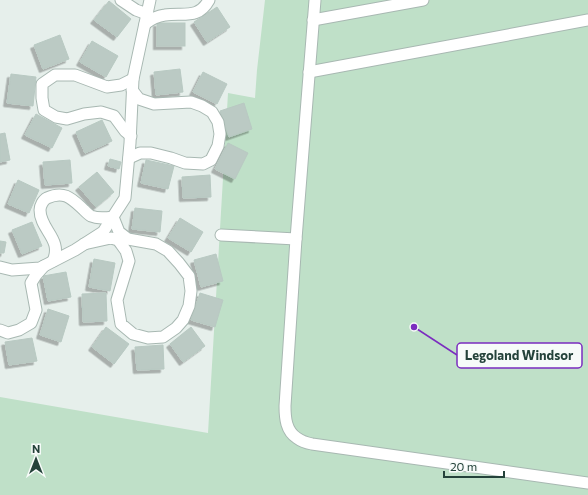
<svg xmlns="http://www.w3.org/2000/svg" width="588" height="495" font-family="Commissioner,sans-serif">
<defs>
<filter id="shadow"><feDropShadow dx="-3.5" dy="3.5" stdDeviation="0" flood-color="#0004"/></filter>
</defs>
<rect width="100%" height="100%" fill="#e6efeb"/>
<polygon fill="#bfe0c8" points="265,0 588,0 588,495 0,495 0,397 208,433 228,93 255,98 257,70"/>
<g fill="#bbcac4" stroke="#b8c9c2" filter="url(#shadow)">
<polygon points="109,1 131,19 117,37 94,20"/>
<polygon points="217,7 230,27 207,42 194,22"/>
<rect x="157" y="23" width="28" height="23"/>
<polygon points="60,35 69,59 43,69 34,45"/>
<polygon points="92,41 118,56 106,77 80,62"/>
<polygon points="180,69 183,92 156,95 154,72"/>
<polygon points="203,72 227,84 217,104 193,92"/>
<polygon points="11,74 36,77 33,106 7,103"/>
<polygon points="244,103 252,129 229,137 220,111"/>
<polygon points="36,114 62,128 52,148 25,135"/>
<polygon points="102,120 112,141 85,153 76,132"/>
<polygon points="5,133 10,160 0,162 0,134"/>
<polygon points="228,143 248,153 235,179 215,169"/>
<polygon points="110,159 121,162 119,169 108,166"/>
<polygon points="70,160 72,183 45,185 43,162"/>
<polygon points="146,160 174,166 168,189 141,183"/>
<polygon points="97,172 114,192 96,207 79,187"/>
<polygon points="210,175 211,197 183,198 182,177"/>
<polygon points="18,180 39,190 29,213 8,204"/>
<polygon points="135,208 162,211 160,232 132,229"/>
<polygon points="180,218 203,232 191,252 168,238"/>
<polygon points="32,222 42,246 22,254 12,230"/>
<polygon points="0,241 6,242 4,253 0,253"/>
<polygon points="216,254 223,281 201,287 194,260"/>
<polygon points="94,259 115,263 110,291 89,287"/>
<polygon points="66,272 71,297 48,301 43,276"/>
<polygon points="106,293 107,321 83,322 82,294"/>
<polygon points="200,293 223,300 215,327 191,320"/>
<polygon points="48,309 69,316 61,342 40,335"/>
<polygon points="106,327 129,344 114,364 92,347"/>
<polygon points="191,327 205,346 183,362 170,344"/>
<polygon points="32,338 37,361 9,365 5,342"/>
<polygon points="163,345 164,369 137,370 135,347"/>
</g>
<g fill="none" stroke-linecap="round" stroke-linejoin="round">
<defs>
<g id="lane">
<polyline points="121,0 136,10 147,14"/>
<path d="M315,0l-19,239 -11,167c0,12 1,25 12,32 4,3 10,5 15,6l276,39"/>
<polyline points="313,20 423,0"/>
<path d="M145,24c6,-5 12,-8 20,-9 18,-3 33,5 44,-15"/>
<polyline points="309,72 588,20"/>
<polyline points="131,136 125,131 114,116 101,112 84,114 67,119 56,117 44,110 42,98 42,84 55,75 75,75 107,87 121,85 133,79"/>
<polyline points="129,158 140,153 151,153 171,158 185,163 203,164 211,160 218,146 220,134 218,122 212,112 202,106 191,102 154,104 139,99 132,90"/>
<polyline points="221,235 296,239"/>
<path d="M53,261c10,-22 -13,-31 -13,-51 0,-4 3,-10 7,-12 18,-8 25,1 37,12 2,2 5,5 7,6 7,3 14,2 22,1l6,15 9,7 28,5 12,7 11,12 10,13 2,15 -2,15 -6,14 -7,8 -13,9 -15,1 -15,-4 -12,-10 -4,-24 12,-39 -3,-10 -5,-7 -3,-4 -7,-2 -27,6"/>
<polyline points="0,267 12,270 40,268 75,250 103,232 125,198 130,143 133,79 150,0"/>
<polyline points="0,330 8,333 19,330 31,323 36,310 31,283 36,275 44,266"/>
</g>
</defs>
<use href="#lane" stroke="#a8b8b2" stroke-width="13"/>
<use href="#lane" stroke="#fff" stroke-width="11"/>
</g>
<path fill="none" stroke="#7b2cbf" stroke-width="1.5" d="M414 327L457 355"/>
<circle fill="#7b2cbf" stroke="#f7fbf9" stroke-width="1.5" cx="414" cy="327" r="4"/>
<rect fill="#f7fbf9" stroke="#7b2cbf" stroke-width="1.5" x="457" y="343" width="125" height="25" rx="4"/>
<g font-size="13" text-anchor="middle" font-weight="bold" fill="#24423a">
<text x="519" y="360">Legoland Windsor</text>
</g>
<g transform="translate(36 459)" stroke="#f7fbf9" stroke-width="3" paint-order="stroke">
<path d="M0-3L7 15L0 10L-7 15Z" fill="#24423a"/>
<text y="-6" font-size="11" font-weight="bold" text-anchor="middle" fill="#24423a">N</text>
</g>
<path d="M444 471v6h60v-6" fill="none" stroke="#24423a" stroke-width="2"/>
<text x="450" y="471" font-size="12" fill="#24423a" stroke="#f7fbf9" stroke-width="3" paint-order="stroke">20 m</text>
</svg>
